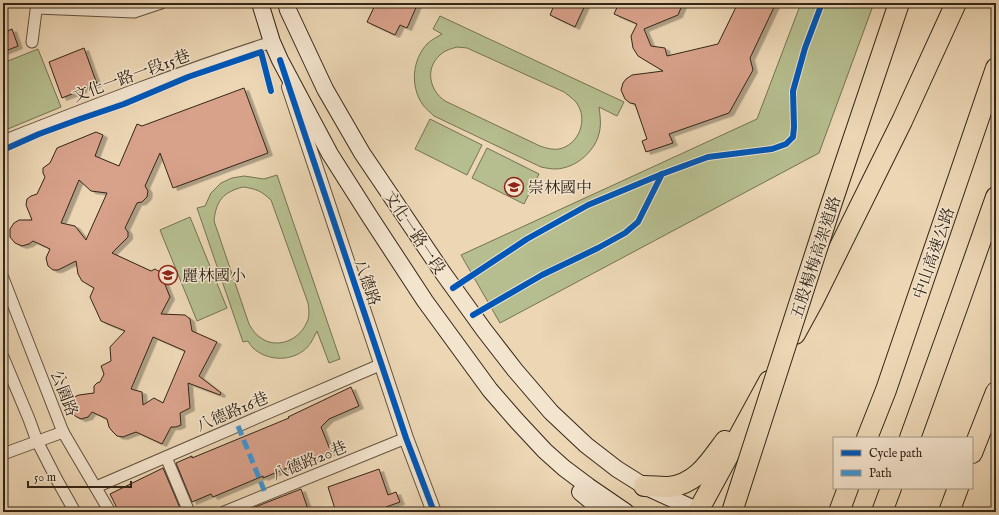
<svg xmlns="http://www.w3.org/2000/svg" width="999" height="515" font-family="'IM FELL English','Noto Serif TC',serif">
<defs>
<filter id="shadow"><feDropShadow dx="4.5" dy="2.5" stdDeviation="0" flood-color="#0004"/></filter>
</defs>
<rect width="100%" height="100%" fill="#ecd6b4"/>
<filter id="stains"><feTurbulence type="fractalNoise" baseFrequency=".005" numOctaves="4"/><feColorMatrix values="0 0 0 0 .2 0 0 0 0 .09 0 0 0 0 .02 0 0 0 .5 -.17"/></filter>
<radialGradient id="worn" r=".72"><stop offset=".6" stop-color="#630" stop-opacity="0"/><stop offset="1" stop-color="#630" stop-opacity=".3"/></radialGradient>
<g fill="#b6be8f" stroke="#747253" fill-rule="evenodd">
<polygon points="801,3 874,3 819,153 500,323 461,255 757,119"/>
<path d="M440,16l184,86 -7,14 -18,-9c1,8 2,15 1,22 -3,21 -23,39 -44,40 -5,0 -10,-1 -15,-2l-107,-51c-4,-4 -8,-7 -11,-11 -13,-18 -11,-45 4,-61 4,-4 10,-7 15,-10l-9,-5zM457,47l10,1 97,44c4,3 8,6 12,10 13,17 3,43 -17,47 -7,1 -13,-1 -19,-3l-95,-45c-16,-11 -20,-33 -5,-46 5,-5 11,-6 17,-8z"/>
<polygon points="38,49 61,107 3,131 3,63"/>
<polygon points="430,119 482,145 467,175 415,149"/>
<polygon points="487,148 539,174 524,204 472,178"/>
<path d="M277,175l63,184 -11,4 -12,-32c-4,8 -7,15 -14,20 -15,11 -37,9 -50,-3 -2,-2 -4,-5 -5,-7l-5,1 -46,-134 8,-2 6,-13 10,-10 11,-5 12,-2 20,3zM243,187c14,2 18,4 28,13l37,103c1,7 2,15 -2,21 -8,17 -30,25 -45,14 -6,-4 -9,-9 -12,-14l-35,-103c2,-20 9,-29 29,-34z"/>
<polygon points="190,217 227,308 197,321 160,230"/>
</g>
<g fill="#d8a18a" stroke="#332617" fill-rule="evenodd" filter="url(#shadow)">
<polygon points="376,3 418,3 407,28 400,25 395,35 367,22"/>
<polygon points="555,3 586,3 575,27 550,15"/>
<polygon points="619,3 683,3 678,15 644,29 651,46 665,48 667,56 718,44 738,3 776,3 750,58 753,70 729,113 669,134 673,143 646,152 642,141 647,139 635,104 630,103 625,99 621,90 623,83 626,79 632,75 663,71 638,56 633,48 631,36 637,24 614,14"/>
<polygon points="12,29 18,46 3,52 3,33"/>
<polygon points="84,48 97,84 62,98 49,62"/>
<path d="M244,88l24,65 -95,35 -13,-35 -15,33 3,5 -1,6 -5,5 -5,1 -12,25 3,4v5l-16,16 39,18 4,-2 5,3 10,25 -9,17 24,1 5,4 2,12 25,11 -18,34 22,17 -1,2 -32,-12 2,25 -10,5 1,12 -5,2h-5l-9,17 -26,-12 -8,3 -5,2 -6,-1 -5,-5 -3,-4 -2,-8 -15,-7 -4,5 -7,2 -4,-2 -5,-3 -3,-6 1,-6 4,-5 5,-2 15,-2v-7l3,-3 3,-1 4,-8 -3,-8 10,-5 -1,-14 15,-16 -24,-10 -11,-24 4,-9 -12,-7 -4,-7 -2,-13 -18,9h-5l-5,-4 -2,-8 4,-9 -17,-8 -4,3 -7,2 -7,-3 -5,-6v-8l4,-6 5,-3h13l-6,-15 1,-6 4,-3 6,-2 8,-17 -2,-4v-5l7,-5 7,-15 39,-16 7,3 -8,21 24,10 18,-42 5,2zM79,180l12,11 16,2 -21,47 -11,-14 -14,-3zM153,337l32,14 -22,52 -9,-5 -11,7 -1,-13 -11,-3z"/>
<polygon points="351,387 359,406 329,419 321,427 331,452 308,463 306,460 263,478 263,476 213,497 211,494 192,502 176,463 192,456 192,458 289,418 288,417"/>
<polygon points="163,468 180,508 169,512 119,512 110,494"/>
<polygon points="379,469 388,495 396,492 400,502 386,507 388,512 336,512 328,487"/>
<polygon points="301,489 309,512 245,512 245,511"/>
</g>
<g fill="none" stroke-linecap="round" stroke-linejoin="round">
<defs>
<g id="minor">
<polyline points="37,8 134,12 161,3"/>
<polyline points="32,42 37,3"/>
<path d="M3,141c89,-35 178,-70 269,-99"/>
<polyline points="3,278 63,432 110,512"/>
<polyline points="3,357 29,419 37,441 57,480 75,512"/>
<polyline points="3,454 63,432"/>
<polyline points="166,457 189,512"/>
<polyline points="96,487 382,364"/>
<polyline points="224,512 406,438"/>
</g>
<polyline id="tertiary" points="289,87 406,438 434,512"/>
<g id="secondary">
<polyline points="260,3 272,42 280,60 330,154 370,217 425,301 490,390 517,421 545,451 564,468 588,486 626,512"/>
<polyline points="286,3 288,10 325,89 362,153 443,273 484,330 515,370 551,412 586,445 617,469 644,486 701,512"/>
<polyline points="580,492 604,512"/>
</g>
<g id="motorway">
<polyline points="795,334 813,301 902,121 956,3"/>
<polyline points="867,438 886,390 996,68"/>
<polyline points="910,438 959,302 996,197"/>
<polyline points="972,453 996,392"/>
<path d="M644,486c8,0 17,1 25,1 28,-3 41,-26 56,-46"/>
<polyline points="698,511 769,381"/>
<polyline points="839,512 848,488"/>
<polyline points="882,512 891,488"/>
<polyline points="949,512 958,488"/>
</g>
</defs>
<use href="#minor" stroke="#61523e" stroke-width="13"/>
<use href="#tertiary" stroke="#61523e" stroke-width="16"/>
<use href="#secondary" stroke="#332617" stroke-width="18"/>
<use href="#motorway" stroke="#332617" stroke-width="22"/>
<use href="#minor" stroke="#f3e4ce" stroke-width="11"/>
<use href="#tertiary" stroke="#f3e4ce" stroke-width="14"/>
<use href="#secondary" stroke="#f3e4ce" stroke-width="16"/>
<use href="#motorway" stroke="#ecd6b4" stroke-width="20"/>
<defs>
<polyline id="motorway-bridge" points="732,512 831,205 899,3"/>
</defs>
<use href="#motorway-bridge" stroke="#332617" stroke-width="22" stroke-linecap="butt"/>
<use href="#motorway-bridge" stroke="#ecd6b4" stroke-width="20"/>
<polyline stroke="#3d95d4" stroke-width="5" stroke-dasharray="10 5" stroke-linecap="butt" points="238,426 266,495"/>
<defs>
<g id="cycleway">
<polyline points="280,60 406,438 434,512"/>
<polyline points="3,150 39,134 80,119 124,104 188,77 261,52 271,91"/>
<polyline points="453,288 527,239 588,205 662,174 708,157 772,149 786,144 793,137 794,127 793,91 805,48 822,3"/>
<polyline points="473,315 542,275 598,248 625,233 638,222 662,174"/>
</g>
</defs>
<use href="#cycleway" stroke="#f3e4ce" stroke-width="8"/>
<use href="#cycleway" stroke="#0057b8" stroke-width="6"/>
</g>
<defs>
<symbol id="school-ring" viewBox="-11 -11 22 22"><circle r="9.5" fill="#f3e4ce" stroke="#8f2418" stroke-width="1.5"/><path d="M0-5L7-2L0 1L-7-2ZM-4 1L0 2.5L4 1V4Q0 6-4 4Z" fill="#8f2418"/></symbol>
</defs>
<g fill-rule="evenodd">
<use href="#school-ring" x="503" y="176" width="22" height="22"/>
<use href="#school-ring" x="157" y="264" width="22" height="22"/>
</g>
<g text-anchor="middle" stroke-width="3" stroke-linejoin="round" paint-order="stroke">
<g font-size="16" fill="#332617" stroke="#f3e4ce">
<text transform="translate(131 75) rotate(-20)" y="6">文化一路一段15巷</text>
<text transform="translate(415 232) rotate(56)" y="6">文化一路一段</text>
<text transform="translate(933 253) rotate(-71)" y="6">中山高速公路</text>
<text transform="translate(815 257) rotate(-72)" y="6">五股楊梅高架道路</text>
<text transform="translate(368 282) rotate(71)" y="6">八德路</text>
<text transform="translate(65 393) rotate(69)" y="6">公園路</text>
<text transform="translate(232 411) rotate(-23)" y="6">八德路16巷</text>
<text transform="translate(309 460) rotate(-22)" y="6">八德路20巷</text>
</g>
<g font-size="16" fill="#332617" stroke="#f3e4ce" text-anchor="start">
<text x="528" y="193">崇林國中</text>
<text x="182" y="281">麗林國小</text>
</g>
</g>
<rect width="999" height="515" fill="none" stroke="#ecd6b4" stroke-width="16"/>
<rect x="4" y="4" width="991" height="507" fill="none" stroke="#332617" stroke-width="2"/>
<rect x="8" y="8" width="983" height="499" fill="none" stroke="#332617"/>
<rect x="833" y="437" width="140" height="52" fill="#f3e4ce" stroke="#a69885"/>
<rect x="841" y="450" width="20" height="6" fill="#0057b8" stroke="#a69885"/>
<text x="869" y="457" font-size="12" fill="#332617">Cycle path</text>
<rect x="841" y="470" width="20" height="6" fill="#3d95d4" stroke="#a69885"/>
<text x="869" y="477" font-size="12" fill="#332617">Path</text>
<path d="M28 481v6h103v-6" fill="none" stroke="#332617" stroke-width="2"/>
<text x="34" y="481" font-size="12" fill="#332617" stroke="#f3e4ce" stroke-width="3" paint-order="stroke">50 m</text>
<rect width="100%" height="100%" filter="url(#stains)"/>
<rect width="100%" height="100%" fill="url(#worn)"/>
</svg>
